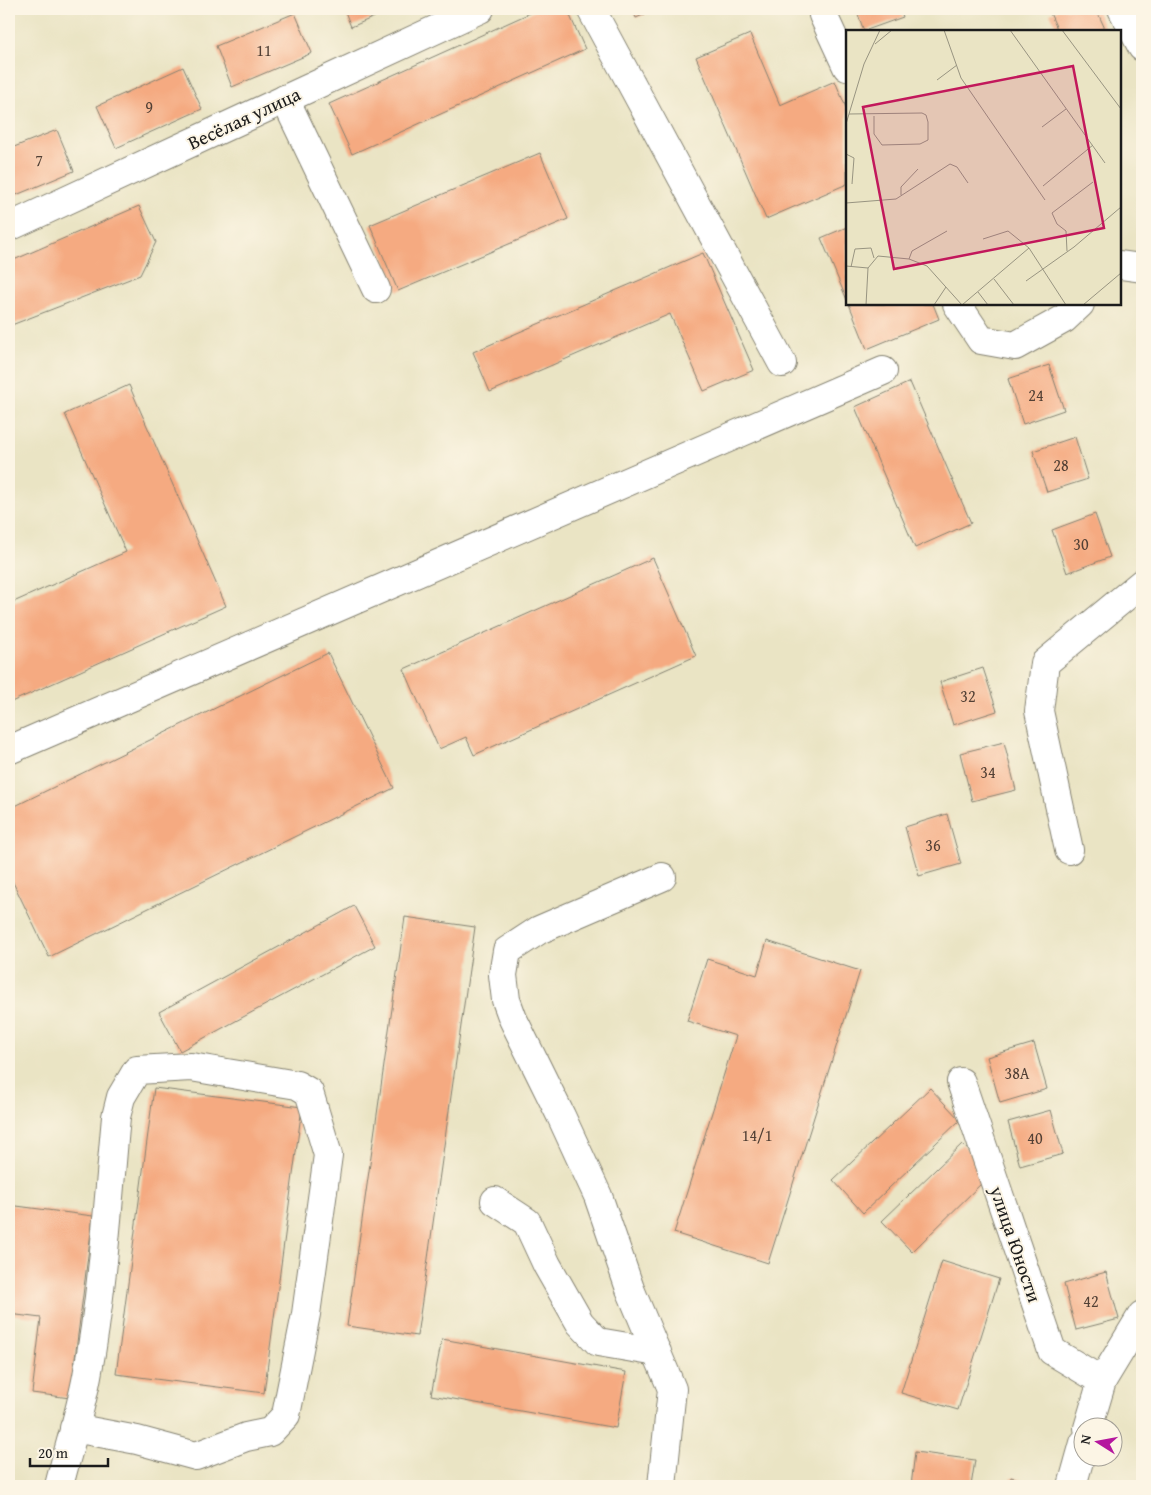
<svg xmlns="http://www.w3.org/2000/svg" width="1151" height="1495" font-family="'Gentium Book Plus',serif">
<rect width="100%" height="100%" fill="#fcf5e5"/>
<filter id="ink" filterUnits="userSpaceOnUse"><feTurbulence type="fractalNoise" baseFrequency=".02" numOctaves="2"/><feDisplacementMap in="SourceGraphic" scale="10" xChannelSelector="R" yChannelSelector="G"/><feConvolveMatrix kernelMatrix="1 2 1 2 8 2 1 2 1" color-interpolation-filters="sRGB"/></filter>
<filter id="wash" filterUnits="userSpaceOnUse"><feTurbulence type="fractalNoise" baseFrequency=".0096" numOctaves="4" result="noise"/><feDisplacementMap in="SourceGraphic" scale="20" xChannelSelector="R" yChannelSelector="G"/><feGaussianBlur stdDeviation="1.12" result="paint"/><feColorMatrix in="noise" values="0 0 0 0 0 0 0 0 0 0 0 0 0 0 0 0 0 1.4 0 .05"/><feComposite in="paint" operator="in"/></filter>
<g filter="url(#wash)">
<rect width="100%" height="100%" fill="#eae4c4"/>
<g id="blocks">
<g fill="#f5aa81">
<polygon points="344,9 393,9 351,27"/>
<polygon points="539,9 567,9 585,49 352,154 329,104"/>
<polygon points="632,9 657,9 636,18"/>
<polygon points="856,9 900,9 903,17 864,31"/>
<polygon points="1060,9 1096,9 1106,31 1058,31 1050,13"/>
<polygon points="295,13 312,53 232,87 216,46"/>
<polygon points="750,34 780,105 835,81 847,110 847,184 766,219 696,57"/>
<polygon points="183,67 202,109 116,148 97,106"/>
<polygon points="57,130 74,171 9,198 9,149"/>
<polygon points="540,153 568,219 398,291 370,225"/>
<polygon points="139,206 156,242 140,275 9,326 9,262"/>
<polygon points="847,227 847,300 821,238"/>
<polygon points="703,253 754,370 704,391 670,314 490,392 473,352"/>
<polygon points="849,304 933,304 939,319 867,349"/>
<polygon points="1049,365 1064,410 1023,424 1008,379"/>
<polygon points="910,382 971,523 915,548 855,407"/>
<polygon points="129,385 226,606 9,703 9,604 126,552 65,414"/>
<polygon points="1075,437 1088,479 1047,492 1033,451"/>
<polygon points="1095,514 1110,557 1067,573 1052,530"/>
<polygon points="653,558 696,656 474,755 466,737 439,749 404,669"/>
<polygon points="328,653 394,788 49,957 9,874 9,809"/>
<polygon points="983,668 997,711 953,725 940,682"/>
<polygon points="1004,742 1016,790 972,801 960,753"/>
<polygon points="947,814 961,864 919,876 905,827"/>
<polygon points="354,906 375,946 180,1051 159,1012"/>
<polygon points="405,917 475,927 417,1336 347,1326"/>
<polygon points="767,941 860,971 768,1263 674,1233 736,1036 687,1021 707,959 757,975"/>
<polygon points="1034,1043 1047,1089 1000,1103 987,1057"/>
<polygon points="154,1088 302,1107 264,1393 116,1374"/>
<polygon points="930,1088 960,1120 863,1213 833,1180"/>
<polygon points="1051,1110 1063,1154 1020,1166 1008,1122"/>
<polygon points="962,1144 991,1174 912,1252 882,1221"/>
<polygon points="9,1205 93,1216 70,1398 32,1393 41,1318 9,1314"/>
<polygon points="942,1261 999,1279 958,1410 901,1393"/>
<polygon points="1106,1272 1119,1319 1076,1330 1064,1284"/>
<polygon points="442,1339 626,1372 616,1428 431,1395"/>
<polygon points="915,1452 975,1460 971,1486 911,1486"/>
<polygon points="1011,1477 1043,1486 1009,1486"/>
</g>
</g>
</g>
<g filter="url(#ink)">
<use href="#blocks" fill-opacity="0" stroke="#838070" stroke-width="1"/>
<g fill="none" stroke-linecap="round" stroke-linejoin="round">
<defs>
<g id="minor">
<polyline points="591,9 782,363"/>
<polyline points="1122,9 1142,47"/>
<polyline points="823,15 847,67"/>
<polyline points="285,99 376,289"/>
<polyline points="9,227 480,9"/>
<polyline points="1120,265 1142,268"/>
<polyline points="957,304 981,340 1015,346 1064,319 1080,304"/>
<polyline points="9,750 883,371"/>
<polyline points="1069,850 1039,711 1045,663 1142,583"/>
<polyline points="961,1082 1052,1351 1102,1381"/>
<polyline points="495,1201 527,1222 547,1265 580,1323 598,1342 657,1352"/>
<polyline points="1088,1428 1102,1381 1142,1315"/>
<path d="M59,1486c9,-36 21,-73 28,-110 16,-85 21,-173 29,-259l5,-20 16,-27 54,-3 106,18 12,7 19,63 -22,159 -20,101 -16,17 -24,5 -50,19 -59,-16 -63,-12"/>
<polyline points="662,1486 672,1389 630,1289 598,1196 561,1116 513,1019 506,1000 503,975 507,951 539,930 662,877"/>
<polyline points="1072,1486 1084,1443"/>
</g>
</defs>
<use href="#minor" stroke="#838070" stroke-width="30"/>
<use href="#minor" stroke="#fff" stroke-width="28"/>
</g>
</g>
<g text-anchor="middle" stroke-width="4" stroke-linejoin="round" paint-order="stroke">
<g font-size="16" fill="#524035">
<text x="264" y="56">11</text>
<text x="149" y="113">9</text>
<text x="39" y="166">7</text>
<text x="1036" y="401">24</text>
<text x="1061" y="471">28</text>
<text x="1081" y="550">30</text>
<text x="968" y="702">32</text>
<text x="988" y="778">34</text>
<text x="933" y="851">36</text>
<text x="1017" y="1079">38А</text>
<text x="757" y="1141">14/1</text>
<text x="1035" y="1144">40</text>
<text x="1091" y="1307">42</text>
</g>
<g font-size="19" fill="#1c1c1c" stroke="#fcf5e5">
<text transform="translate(244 118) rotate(-25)" y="7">Весёлая улица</text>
<text transform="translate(1016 1244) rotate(71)" y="7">улица Юности</text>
</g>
</g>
<g transform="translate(846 30)">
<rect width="275" height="275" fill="#eae4c4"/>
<path fill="none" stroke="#989481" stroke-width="1" d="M98,0l17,48 84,122M164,0l95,133M216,0l59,79M29,14l17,-14M91,50l20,-15M3,84l73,-1 4,2 2,7v18l-8,4 -38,1 -8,-11v-18M0,94l18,-60 16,-34M196,97l24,-18M0,124l8,4 -2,26M197,156l50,-41M55,165v-8l17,-18M0,173l50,-4 54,-35 7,3 11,16M137,209l25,-8 21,17 37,57M221,221l-1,-20 -9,-7 -5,-11 41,-31M63,229l3,-8 35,-20M0,236l22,2 10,-12 31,3 18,7 35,39M5,237l4,-18 16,-1 3,10M148,249l20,26M180,251l48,-34 47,-40M132,262l10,13M20,275l2,-37M88,275l12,-18M116,275l67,-57M237,275l38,-32"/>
<path fill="#c2185b" fill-opacity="0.15" stroke="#c2185b" stroke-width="2.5" d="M227,36l31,162 -210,41 -31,-162z"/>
<rect width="275" height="275" fill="none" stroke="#1c1c1c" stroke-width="2.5"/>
</g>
<rect width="1151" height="1495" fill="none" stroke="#fcf5e5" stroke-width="30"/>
<g transform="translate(1098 1442) rotate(281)"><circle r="24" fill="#fcf5e5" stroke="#a29e95"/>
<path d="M0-4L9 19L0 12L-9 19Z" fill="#b5179e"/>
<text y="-8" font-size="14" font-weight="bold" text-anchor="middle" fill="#1c1c1c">N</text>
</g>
<path d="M30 1458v8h78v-8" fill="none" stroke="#1c1c1c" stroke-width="2.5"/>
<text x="38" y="1458" font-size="15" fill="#1c1c1c" stroke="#fcf5e5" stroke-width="4" paint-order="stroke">20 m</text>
</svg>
